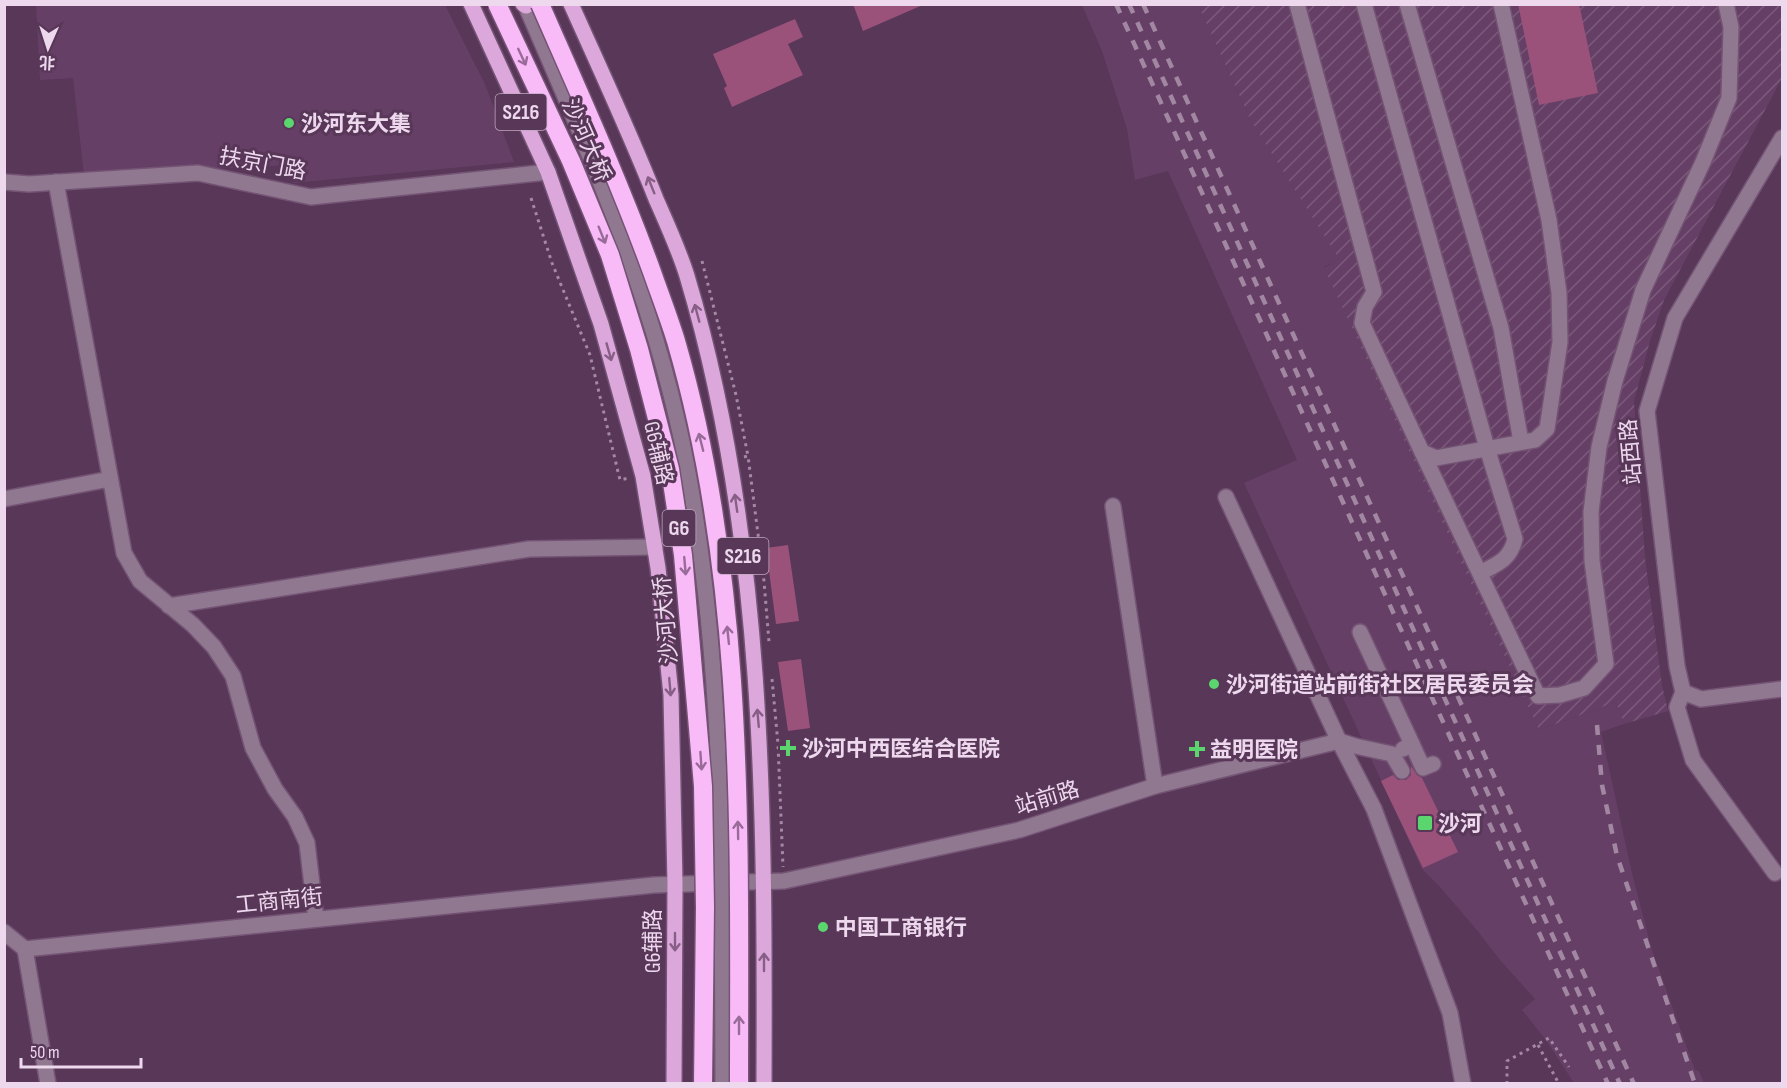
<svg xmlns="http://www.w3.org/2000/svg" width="1787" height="1088" font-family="'Sofia Sans Condensed','Noto Sans SC',sans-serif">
<defs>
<pattern id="industrial-furrows" width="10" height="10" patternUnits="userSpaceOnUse" patternTransform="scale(1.5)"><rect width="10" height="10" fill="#663f66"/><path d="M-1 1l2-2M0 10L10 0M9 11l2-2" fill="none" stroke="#7c5a7c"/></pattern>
</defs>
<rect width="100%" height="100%" fill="#593759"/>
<g fill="#663f66">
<polygon points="36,5 445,5 485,84 514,162 293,183 289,165 84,175 73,78 40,80"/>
<polygon points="1082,5 1198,5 1251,121 1340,259 1324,267 1539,730 1616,702 1624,724 1601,732 1632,873 1651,947 1695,1070 1699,1071 1704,1083 1574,1083 1546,1040 1522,1010 1535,999 1500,960 1476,929 1440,887 1422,869 1244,483 1297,460 1168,171 1135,180 1127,129 1102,51"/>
</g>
<polygon fill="url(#industrial-furrows)" points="1198,5 1782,5 1782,78 1664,300 1650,341 1634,401 1645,558 1662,685 1668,711 1624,724 1616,702 1539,730 1324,268 1339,259 1251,121"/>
<g fill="#9a527a">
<polygon points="853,4 925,4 863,31"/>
<polygon points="1518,4 1579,4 1598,93 1539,105"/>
<polygon points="795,19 803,37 788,44 803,75 732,107 724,88 727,86 713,54"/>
<polygon points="788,545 799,621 776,624 766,548"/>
<polygon points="801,659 810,728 788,731 778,662"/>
<polygon points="1411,766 1417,775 1422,778 1458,852 1423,868 1381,781 1393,775 1398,780 1406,780 1411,775"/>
</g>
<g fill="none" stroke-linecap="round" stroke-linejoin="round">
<defs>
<g id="minor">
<path d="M525,4c65,150 132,301 162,463 38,203 35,411 36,617"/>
<polyline points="1297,4 1374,292 1365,307 1362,323 1422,452 1436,458 1535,440 1547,429 1560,342 1559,293 1549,220 1501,4"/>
<path d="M1364,4l123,444 28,91c-5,21 -18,25 -35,34"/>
<polyline points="1407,4 1501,328 1521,442"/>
<polyline points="1782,138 1675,318 1647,411 1677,666 1683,692 1701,699 1782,689"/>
<polyline points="4,182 29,184 198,173 311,197 548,172"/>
<polyline points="56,182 124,553 140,581 193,625 214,647 233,676 253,748 275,789 295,817 307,843 316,919"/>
<polyline points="1422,452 1538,696 1560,695 1584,688 1606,664 1592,561 1591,512 1599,447 1615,381 1643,290 1703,162 1729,98 1731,27 1726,4"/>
<polyline points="1226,497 1339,741 1374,809 1450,1013 1463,1084"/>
<polyline points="4,499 110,479"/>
<polyline points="1113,506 1155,786"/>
<polyline points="169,606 529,549 655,547"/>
<polyline points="1360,632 1412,744"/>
<polyline points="1683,692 1677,707 1693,760 1775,873"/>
<polyline points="1339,741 1355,746 1392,754 1402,771"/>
<polyline points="1403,749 1412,744 1423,768 1433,764"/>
<polyline points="4,932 25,949"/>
<polyline points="48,1084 25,949 654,885 784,881 1019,830 1155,786 1339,741"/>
</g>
<g id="major">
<polyline points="471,4 548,172 601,324 643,476 658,568 671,695 675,883 674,1084"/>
<polyline points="523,4 526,6 530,4"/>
<path d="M571,4c29,65 59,129 85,195 11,25 23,51 31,77 78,261 78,537 77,808"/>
</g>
</defs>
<use href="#minor" stroke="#745474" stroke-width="18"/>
<use href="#major" stroke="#745474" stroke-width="18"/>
<g stroke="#a489a4" stroke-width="3" stroke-dasharray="3 4.5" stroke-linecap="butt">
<polyline points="531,198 552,263 590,355 620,480 629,478"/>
<polyline points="702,261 736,395 748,456"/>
<polyline points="744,457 748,456 764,581 769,642"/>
<polyline points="772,679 778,744 783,867"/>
<polyline points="1538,1045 1559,1084"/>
<polyline points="1507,1084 1507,1061 1549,1038 1569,1067"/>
</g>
<use href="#minor" stroke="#917891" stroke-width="15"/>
<use href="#major" stroke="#dca8db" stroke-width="15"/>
<g stroke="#a287a2" stroke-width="4.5" stroke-dasharray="10 10" stroke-linecap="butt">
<polyline points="1116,4 1608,1084"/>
<polyline points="1129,4 1620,1084"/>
<polyline points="1143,4 1634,1084"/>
<polyline points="1597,725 1602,785 1617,856 1695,1084"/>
</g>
<defs>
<g id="highway-bridge">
<polyline points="497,4 571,161 610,255 639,349 670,469 683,555 703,786 705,907 703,1084"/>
<path d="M540,4c39,89 79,177 112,268 8,23 17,46 24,69 70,241 63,494 63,743"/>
</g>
</defs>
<use href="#highway-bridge" stroke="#745474" stroke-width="21" stroke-linecap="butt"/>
<use href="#highway-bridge" stroke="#f9baf8" stroke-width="18"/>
</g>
<defs><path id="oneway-shaft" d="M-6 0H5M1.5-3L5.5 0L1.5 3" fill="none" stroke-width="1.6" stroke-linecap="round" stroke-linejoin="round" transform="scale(1.5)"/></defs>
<g stroke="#996b99">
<use href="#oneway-shaft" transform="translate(522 57) rotate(65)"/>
<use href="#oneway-shaft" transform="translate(602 235) rotate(68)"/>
<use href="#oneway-shaft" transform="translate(701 442) rotate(-104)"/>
<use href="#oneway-shaft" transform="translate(685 566) rotate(85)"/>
<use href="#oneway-shaft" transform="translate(728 635) rotate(-96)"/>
<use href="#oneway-shaft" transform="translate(701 761) rotate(86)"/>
<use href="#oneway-shaft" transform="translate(738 830) rotate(-91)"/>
<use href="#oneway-shaft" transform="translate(739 1025) rotate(-90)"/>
</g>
<g stroke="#875f86">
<use href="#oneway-shaft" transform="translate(651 185) rotate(-112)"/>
<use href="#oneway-shaft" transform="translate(697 313) rotate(-105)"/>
<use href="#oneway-shaft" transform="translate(609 352) rotate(74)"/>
<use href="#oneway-shaft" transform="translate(736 503) rotate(-98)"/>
<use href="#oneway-shaft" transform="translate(670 687) rotate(85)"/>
<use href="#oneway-shaft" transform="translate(758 718) rotate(-95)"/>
<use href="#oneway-shaft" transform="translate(675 942) rotate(90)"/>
<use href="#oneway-shaft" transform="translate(764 962) rotate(-90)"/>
</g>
<g fill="#5bd56e" stroke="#593759" stroke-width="2">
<circle cx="289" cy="123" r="6"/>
<circle cx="1214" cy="684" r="6"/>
<path d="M785 739h6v6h6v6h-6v6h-6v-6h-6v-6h6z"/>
<path d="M1194 740h6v6h6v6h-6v6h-6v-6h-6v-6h6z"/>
<rect x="1417" y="815" width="16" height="16" rx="3"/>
<circle cx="823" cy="927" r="6"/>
</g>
<g text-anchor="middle" stroke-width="6" stroke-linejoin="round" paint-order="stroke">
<g fill="#593759" stroke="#c1a8c1" stroke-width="1.5">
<rect x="495.5" y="94" width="51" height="36" rx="4.5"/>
<rect x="662.5" y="510" width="33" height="36" rx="4.5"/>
<rect x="717.5" y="538" width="51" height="36" rx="4.5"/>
</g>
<g font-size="21" font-weight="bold" fill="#edd8ed">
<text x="521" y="119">S216</text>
<text x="679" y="535">G6</text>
<text x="743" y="563">S216</text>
</g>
<g font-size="22" font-weight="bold" fill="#edd8ed" stroke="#593759" text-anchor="start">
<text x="301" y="131">沙河东大集</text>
<text x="1226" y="692">沙河街道站前街社区居民委员会</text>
<text x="802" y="756">沙河中西医结合医院</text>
<text x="1210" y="757">益明医院</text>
<text x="1438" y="831">沙河</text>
<text x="835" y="935">中国工商银行</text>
</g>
<g font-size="22" fill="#edd8ed" stroke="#593759">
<text transform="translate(587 140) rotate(66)" y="8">沙河大桥</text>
<text transform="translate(263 163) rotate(11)" y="8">扶京门路</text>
<text transform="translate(1630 452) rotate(-95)" y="8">站西路</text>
<text transform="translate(659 453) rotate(77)" y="8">G6辅路</text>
<text transform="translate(665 620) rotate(-95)" y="8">沙河大桥</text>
<text transform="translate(1047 797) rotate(-17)" y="8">站前路</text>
<text transform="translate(279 900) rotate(-6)" y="8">工商南街</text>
<text transform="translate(652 941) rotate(-90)" y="8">G6辅路</text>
</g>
</g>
<rect width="1787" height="1088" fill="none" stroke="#edd8ed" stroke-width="12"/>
<g transform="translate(48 48) rotate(183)" stroke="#593759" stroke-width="4.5" paint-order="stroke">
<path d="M0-4.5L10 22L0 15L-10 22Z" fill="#edd8ed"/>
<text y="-9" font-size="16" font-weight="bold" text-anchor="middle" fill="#edd8ed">北</text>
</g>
<path d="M21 1058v9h120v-9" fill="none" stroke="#edd8ed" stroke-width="3"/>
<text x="30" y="1058" font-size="18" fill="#edd8ed" stroke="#593759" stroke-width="4.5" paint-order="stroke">50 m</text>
</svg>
